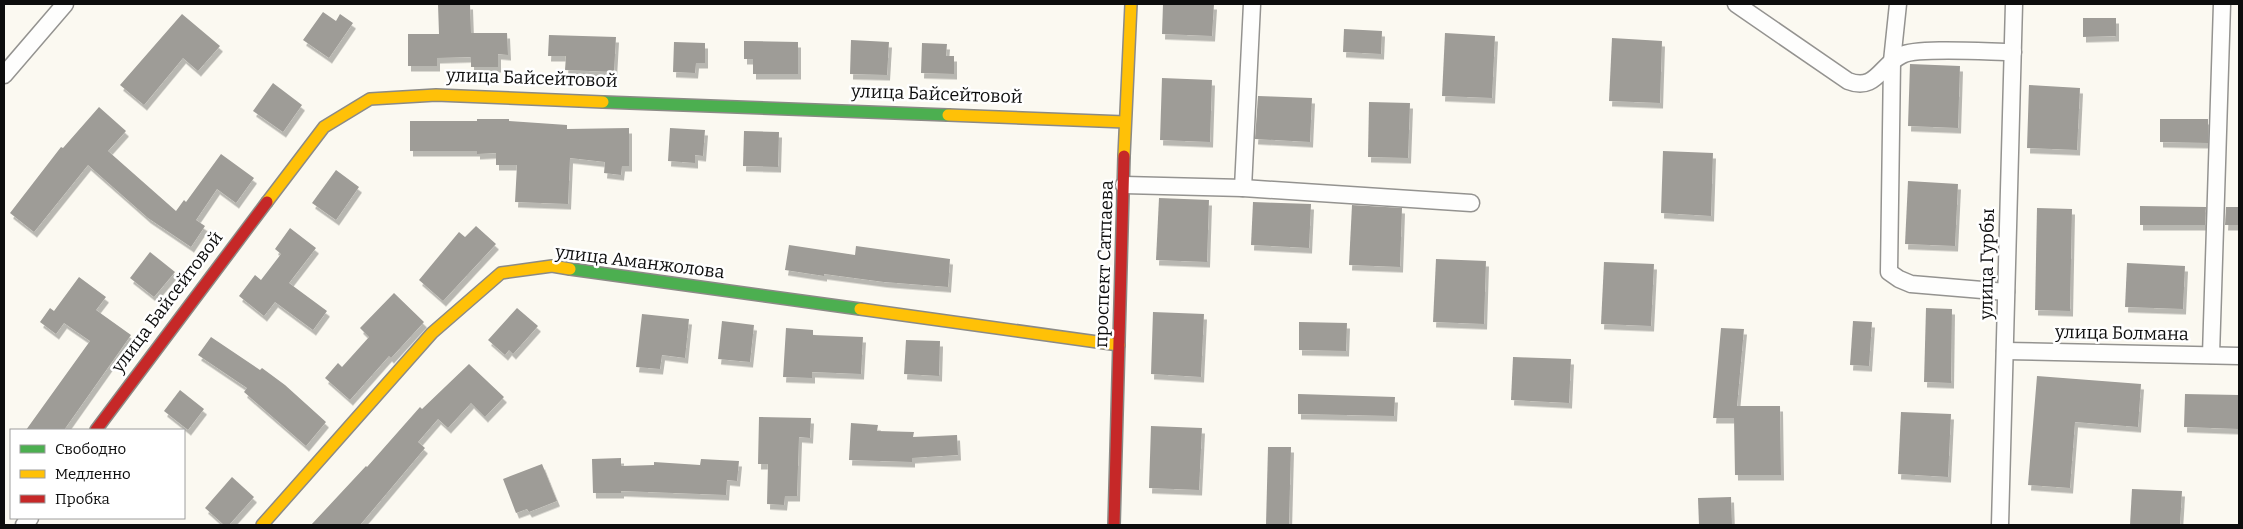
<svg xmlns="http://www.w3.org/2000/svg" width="2243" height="529" font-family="Bitter,serif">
<defs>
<filter id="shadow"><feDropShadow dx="3" dy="5.5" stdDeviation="0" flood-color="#0004"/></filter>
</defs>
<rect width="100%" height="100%" fill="#fbf9f1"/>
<g fill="#9e9c97" filter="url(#shadow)">
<polygon points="438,4 470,4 471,33 507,33 508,55 498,54 498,67 471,67 471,57 437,58 437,66 408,66 408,34 439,34"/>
<polygon points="1163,4 1214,4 1212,36 1162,34"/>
<polygon points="323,12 336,21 340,14 353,23 329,58 303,40"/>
<polygon points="182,14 220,46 198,71 183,58 144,105 120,85"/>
<polygon points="2083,18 2116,18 2116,36 2083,37"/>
<polygon points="1344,29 1382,31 1381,54 1343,52"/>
<polygon points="1445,33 1495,36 1492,98 1442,96"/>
<polygon points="549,35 616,37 614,72 565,70 566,56 548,56"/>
<polygon points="1612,38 1662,41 1660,103 1609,101"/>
<polygon points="851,40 889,42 887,75 850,74"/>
<polygon points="744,41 798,42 798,74 753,74 753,59 744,59"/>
<polygon points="674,42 705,43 705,63 696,63 695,73 673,72"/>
<polygon points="922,43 947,44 946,56 954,56 954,74 921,73"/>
<polygon points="1910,64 1960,66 1958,128 1908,126"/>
<polygon points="1162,78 1212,80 1210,142 1160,140"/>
<polygon points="273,83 302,105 283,132 253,111"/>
<polygon points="2029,85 2080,88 2077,150 2027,148"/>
<polygon points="1258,96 1312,98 1310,142 1255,139"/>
<polygon points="1369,102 1410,103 1408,158 1368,157"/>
<polygon points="99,107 126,131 108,151 176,211 184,200 186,202 221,154 254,178 236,203 217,189 196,220 205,226 191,247 148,218 88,165 34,232 10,213 61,147 63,148"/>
<polygon points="477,119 509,119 509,121 567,125 567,129 629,128 629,166 622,166 621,175 604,173 605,162 570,158 568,204 515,202 517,165 496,165 496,153 477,154 477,151 410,151 410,121 477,121"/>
<polygon points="2160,119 2208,119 2208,143 2160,142"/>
<polygon points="670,128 705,130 703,156 695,155 695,163 668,161"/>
<polygon points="744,131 779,132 778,167 743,166"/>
<polygon points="1663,151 1713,153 1711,216 1661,213"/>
<polygon points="336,170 359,187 336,220 312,203"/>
<polygon points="1908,181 1958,184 1955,246 1905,244"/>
<polygon points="1159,198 1209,200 1207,262 1156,260"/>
<polygon points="1253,202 1311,204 1309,248 1251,245"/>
<polygon points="1352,205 1402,208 1400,267 1349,265"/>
<polygon points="2140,206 2206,207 2205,225 2140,225"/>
<polygon points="2226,207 2239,207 2239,225 2225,225"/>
<polygon points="2037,208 2072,209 2070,311 2035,310"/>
<polygon points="476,226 496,244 443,301 419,280 459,232 465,237"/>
<polygon points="290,228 316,248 289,283 327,311 313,330 275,302 264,316 239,296 255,275 261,280 281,254 275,249"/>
<polygon points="789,245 855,255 856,246 950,259 948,287 884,282 824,274 824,276 785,270"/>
<polygon points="150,252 175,272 154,297 130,278"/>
<polygon points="1436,259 1486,261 1484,324 1433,322"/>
<polygon points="1604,262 1654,264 1651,326 1601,324"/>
<polygon points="2127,263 2185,266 2183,309 2125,307"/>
<polygon points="79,277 106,297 96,310 131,335 64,430 26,430 90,341 64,323 56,334 40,322 50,308 54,311"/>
<polygon points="394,293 424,322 391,358 389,356 350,400 325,378 338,363 342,367 369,337 360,328"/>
<polygon points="517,308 538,326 513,354 509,350 505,355 488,340"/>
<polygon points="1926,308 1952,309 1951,383 1924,382"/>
<polygon points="1153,312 1204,314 1201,377 1151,374"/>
<polygon points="642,314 689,319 685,358 662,355 660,369 636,367"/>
<polygon points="722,321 754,325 750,362 718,359"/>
<polygon points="1853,321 1872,322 1869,366 1850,365"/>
<polygon points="1299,322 1347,323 1346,351 1299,350"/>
<polygon points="786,328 813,330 813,335 863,337 861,374 812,372 812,378 783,377"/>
<polygon points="1721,328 1744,329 1737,406 1780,406 1781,475 1735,475 1734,418 1713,418"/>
<polygon points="211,337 260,370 262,368 285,385 326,422 306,446 244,392 247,388 198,355"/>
<polygon points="906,340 940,341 939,376 904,374"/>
<polygon points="1513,357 1571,359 1569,403 1511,400"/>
<polygon points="469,364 504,397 485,417 471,403 448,428 438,419 418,442 425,448 360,525 311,525 366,466 367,467 420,407 422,409"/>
<polygon points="2037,376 2141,384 2138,427 2075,422 2070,488 2028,485"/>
<polygon points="180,390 204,409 188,430 164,411"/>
<polygon points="1298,394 1395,397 1394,416 1298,414"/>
<polygon points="2185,394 2239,395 2239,429 2184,427"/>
<polygon points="1901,412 1951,414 1948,477 1898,474"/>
<polygon points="759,417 811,418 810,438 799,437 797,496 785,496 784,505 767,504 768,464 758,464"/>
<polygon points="851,423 878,425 877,431 914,432 913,437 957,435 958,455 912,458 912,462 849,460"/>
<polygon points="1151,426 1202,428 1199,490 1149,488"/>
<polygon points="1268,447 1291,447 1289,525 1266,525"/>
<polygon points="621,458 621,466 654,465 654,462 700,465 701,459 739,461 737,481 727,480 726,495 621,491 621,493 593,493 592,459"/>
<polygon points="542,464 557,501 529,512 527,509 516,513 503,479"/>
<polygon points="232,477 254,497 229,525 224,525 205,508"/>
<polygon points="2132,489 2182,491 2180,525 2130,525"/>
<polygon points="1731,497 1732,525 1699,525 1698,498"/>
</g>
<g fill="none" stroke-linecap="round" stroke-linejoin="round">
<defs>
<g id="street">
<path d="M1736,4l112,77c28,11 32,-16 54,-26 15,-8 89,-3 111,-3"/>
<polyline points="1898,4 1892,61 1889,272 1899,279 1911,284 2006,292"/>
<polyline points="4,75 65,4"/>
<polyline points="1124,185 1243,188 1471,203"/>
<polyline points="1243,188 1252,4"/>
<polyline points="2005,351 2239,356"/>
<polyline points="2211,355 2222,4"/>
<polyline points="24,525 30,518"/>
<polyline points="2000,525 2014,4"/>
</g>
<g id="fast">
<polyline points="603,102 948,115"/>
<polyline points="570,269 860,309"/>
</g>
<g id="slow">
<polyline points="948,115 1125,122"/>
<polyline points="1124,156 1131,4"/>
<polyline points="267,202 324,127 370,99 436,95 603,102"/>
<polyline points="860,309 1119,345"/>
<polyline points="262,525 432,333 501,273 552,266 570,269"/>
</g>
<g id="jam">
<polyline points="96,430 267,202"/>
<polyline points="1114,525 1124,156"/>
</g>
</defs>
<use href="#street" stroke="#949390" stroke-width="19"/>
<use href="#fast" stroke="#8b8a86" stroke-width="14"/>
<use href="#slow" stroke="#8b8a86" stroke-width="14"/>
<use href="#jam" stroke="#8b8a86" stroke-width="14"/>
<use href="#street" stroke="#fefefd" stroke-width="16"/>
<use href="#fast" stroke="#4caf50" stroke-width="11"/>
<use href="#slow" stroke="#ffc107" stroke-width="11"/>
<use href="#jam" stroke="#c62828" stroke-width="11"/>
</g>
<g text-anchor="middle" stroke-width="5" stroke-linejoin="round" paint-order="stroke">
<g font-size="18" fill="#0d0d0d" stroke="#fff">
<text transform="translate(532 78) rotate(2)" y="6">улица Байсейтовой</text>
<text transform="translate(937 94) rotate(2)" y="6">улица Байсейтовой</text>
<text transform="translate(640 262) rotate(7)" y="6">улица Аманжолова</text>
<text transform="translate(1104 264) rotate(-88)" y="6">проспект Сатпаева</text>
<text transform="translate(1987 264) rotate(-89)" y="6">улица Гурбы</text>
<text transform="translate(167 302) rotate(-53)" y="6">улица Байсейтовой</text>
<text transform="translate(2122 333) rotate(1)" y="6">улица Болмана</text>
</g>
</g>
<rect width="2243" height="529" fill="none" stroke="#0d0d0d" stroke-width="10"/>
<rect x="10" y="429" width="175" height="90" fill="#ffffff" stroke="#9e9e9e"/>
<rect x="20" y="445" width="25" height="8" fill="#4caf50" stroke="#9e9e9e"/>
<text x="55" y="454" font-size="15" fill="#0d0d0d">Свободно</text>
<rect x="20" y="470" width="25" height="8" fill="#ffc107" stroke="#9e9e9e"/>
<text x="55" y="479" font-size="15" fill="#0d0d0d">Медленно</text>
<rect x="20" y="495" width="25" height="8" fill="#c62828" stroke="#9e9e9e"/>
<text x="55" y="504" font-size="15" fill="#0d0d0d">Пробка</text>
</svg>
